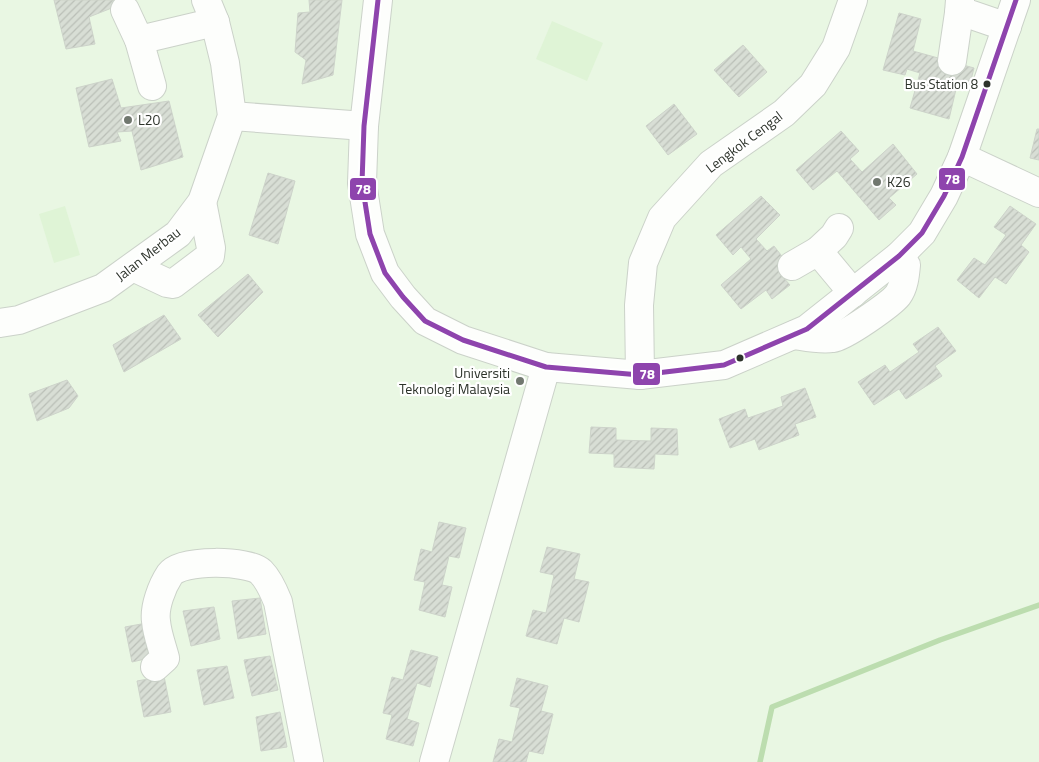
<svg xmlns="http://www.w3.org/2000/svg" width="1039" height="762" font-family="'Titillium Web',sans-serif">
<defs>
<pattern id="building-hatch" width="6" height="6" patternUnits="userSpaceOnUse" patternTransform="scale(1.25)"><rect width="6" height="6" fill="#d8ded5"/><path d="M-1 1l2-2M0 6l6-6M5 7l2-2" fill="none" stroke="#babfb7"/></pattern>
</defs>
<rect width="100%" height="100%" fill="#f0f8ed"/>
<rect fill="#e9f7e3" x="0" y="0" width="1039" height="762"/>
<g fill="#dff4d6">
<polygon points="552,21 603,43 587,81 536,59"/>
<polygon points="65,206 80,255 54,263 39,214"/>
</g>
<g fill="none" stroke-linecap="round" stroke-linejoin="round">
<polyline stroke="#bcddaf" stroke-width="5.5" points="760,762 772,707 940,640 1039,605"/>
</g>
<g fill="url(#building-hatch)" stroke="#cdd3ca">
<polygon points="54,0 132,0 89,17 95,44 66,49"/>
<polygon points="309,0 342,0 333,75 302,84 306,60 295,52 298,13 310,12"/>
<polygon points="899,13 921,19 913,51 974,68 969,88 957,85 949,119 910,108 920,73 907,69 905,75 883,70"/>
<polygon points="743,45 767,72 739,97 714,70"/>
<polygon points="112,79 121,108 169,101 183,157 141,170 132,131 117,132 121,141 89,147 76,88"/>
<polygon points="674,104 697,134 668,155 646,126"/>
<polygon points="1037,129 1039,129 1039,160 1030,158"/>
<polygon points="841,131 859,151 850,159 862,172 893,144 917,174 889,198 896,205 879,220 837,171 813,190 796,170"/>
<polygon points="268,173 295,181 278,244 249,235"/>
<polygon points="761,196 780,215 756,239 767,251 774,246 791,268 782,276 790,285 772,299 766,290 741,309 721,285 751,259 741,247 733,255 716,235"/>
<polygon points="1010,206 1036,224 1021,245 1029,252 1006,284 995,277 979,298 957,280 974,258 985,265 1006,235 994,227"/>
<polygon points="248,274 263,292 218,337 198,315"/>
<polygon points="164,315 181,339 124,372 113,345"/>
<polygon points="938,327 956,351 935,366 942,376 906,399 899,389 874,405 858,382 885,365 890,372 919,352 913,344"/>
<polygon points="67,380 78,396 69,408 37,421 29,394"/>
<polygon points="805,388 816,417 795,424 799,435 759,450 755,439 730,448 719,419 745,409 748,418 783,406 781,397"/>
<polygon points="591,427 616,428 616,440 651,441 651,428 677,429 678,455 655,454 654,469 614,467 614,454 589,453"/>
<polygon points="439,522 466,528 459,558 449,556 442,585 452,587 445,617 419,610 425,582 414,580 421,549 432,552"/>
<polygon points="547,547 580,554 574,579 589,582 579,622 564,618 557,644 526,636 533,610 546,613 554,575 540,572"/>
<polygon points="260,598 266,634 238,639 232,601"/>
<polygon points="214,607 220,639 191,646 183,611"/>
<polygon points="152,622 158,656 132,662 125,627"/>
<polygon points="411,650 438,657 430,687 417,683 407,719 419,723 413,746 386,739 392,715 383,713 392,677 403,680"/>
<polygon points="270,656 278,690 252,696 244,660"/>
<polygon points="227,666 234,698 204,705 197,670"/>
<polygon points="164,676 171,712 144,717 137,681"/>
<polygon points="517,678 548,686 541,711 553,714 543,754 529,751 526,762 493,762 499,739 512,742 520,708 510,706"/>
<polygon points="280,712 287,747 261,751 256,717"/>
</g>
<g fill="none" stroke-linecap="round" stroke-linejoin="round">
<defs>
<g id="minor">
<polyline points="378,0 364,126 362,183 370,234 385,273 403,297 425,321 463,340 546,367 640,375 724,365 807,329 899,256 922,233 944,196 962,157 1016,0"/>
<polyline points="960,0 959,13 969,14 1007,27"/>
<polyline points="125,10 139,40 215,22"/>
<polyline points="139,40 152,86"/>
<polyline points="952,61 959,13"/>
<polyline points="232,116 364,126"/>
<polyline points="962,157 1039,193"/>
<polyline points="818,251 834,236 839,228"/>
<polyline points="792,266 818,251 853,293"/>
<polyline points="133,267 167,283 173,284 210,256 211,248 202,202"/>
<polyline points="0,323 19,320 103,288 178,234 202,202 232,116 225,63 215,22 206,0"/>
<path d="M794,335c13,2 26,5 39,3 11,-1 58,-34 65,-43 6,-8 7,-20 8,-30l-7,-9"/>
<polyline points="640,375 639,305 643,263 662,218 711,164 784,113 813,85 836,48 853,0"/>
<path d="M155,667l10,-9c-3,-12 -8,-24 -9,-37 -2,-14 6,-35 14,-47 11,-15 79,-14 91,-2 8,8 13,20 17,30l31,160"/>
<polyline points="434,762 546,367"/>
</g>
</defs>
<use href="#minor" stroke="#cbd2c9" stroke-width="30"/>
<use href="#minor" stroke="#fdfefc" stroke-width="28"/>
<defs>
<polyline id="bus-1" points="378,0 364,126 362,183 370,234 385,273 403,297 425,321 463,340 546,367 640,375 724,365 807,329 899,256 922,233 944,196 962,157 1016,0"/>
</defs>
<use href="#bus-1" stroke="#fff" stroke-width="9"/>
<use href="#bus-1" stroke="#8e44ad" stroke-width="5"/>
</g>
<g fill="#2d332b" stroke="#fff" stroke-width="2">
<circle cx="987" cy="84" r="4.5"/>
<circle cx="740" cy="358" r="4.5"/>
</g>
<g fill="#71786f" stroke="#fff" stroke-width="2">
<circle cx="128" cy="120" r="5"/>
<circle cx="877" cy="182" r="5"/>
<circle cx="520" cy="381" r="5"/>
</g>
<g text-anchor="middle" stroke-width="4.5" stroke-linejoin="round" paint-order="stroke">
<g font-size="13" fill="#2d332b" stroke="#fff" text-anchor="end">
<text x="978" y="89">Bus Station 8</text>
</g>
<g font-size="14" fill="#2d332b" stroke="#fff" text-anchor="start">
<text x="138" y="125">L20</text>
<text x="887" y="187">K26</text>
<text x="510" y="378" text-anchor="end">Universiti<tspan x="510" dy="16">Teknologi Malaysia</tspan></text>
</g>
<g font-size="14" fill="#2d332b" stroke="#fff">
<text transform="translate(744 142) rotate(-37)" y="5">Lengkok Cengal</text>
<text transform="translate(148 254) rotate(-38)" y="5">Jalan Merbau</text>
</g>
</g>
<g stroke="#fff" stroke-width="2">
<rect x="938" y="167" width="28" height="24" rx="5" fill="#8e44ad"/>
<rect x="349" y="177" width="28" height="24" rx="5" fill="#8e44ad"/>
<rect x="632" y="362" width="29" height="24" rx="5" fill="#8e44ad"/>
</g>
<g font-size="14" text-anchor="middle" font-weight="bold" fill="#fff">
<text x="952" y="184">78</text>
<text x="363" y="194">78</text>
<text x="647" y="379">78</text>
</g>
</svg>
